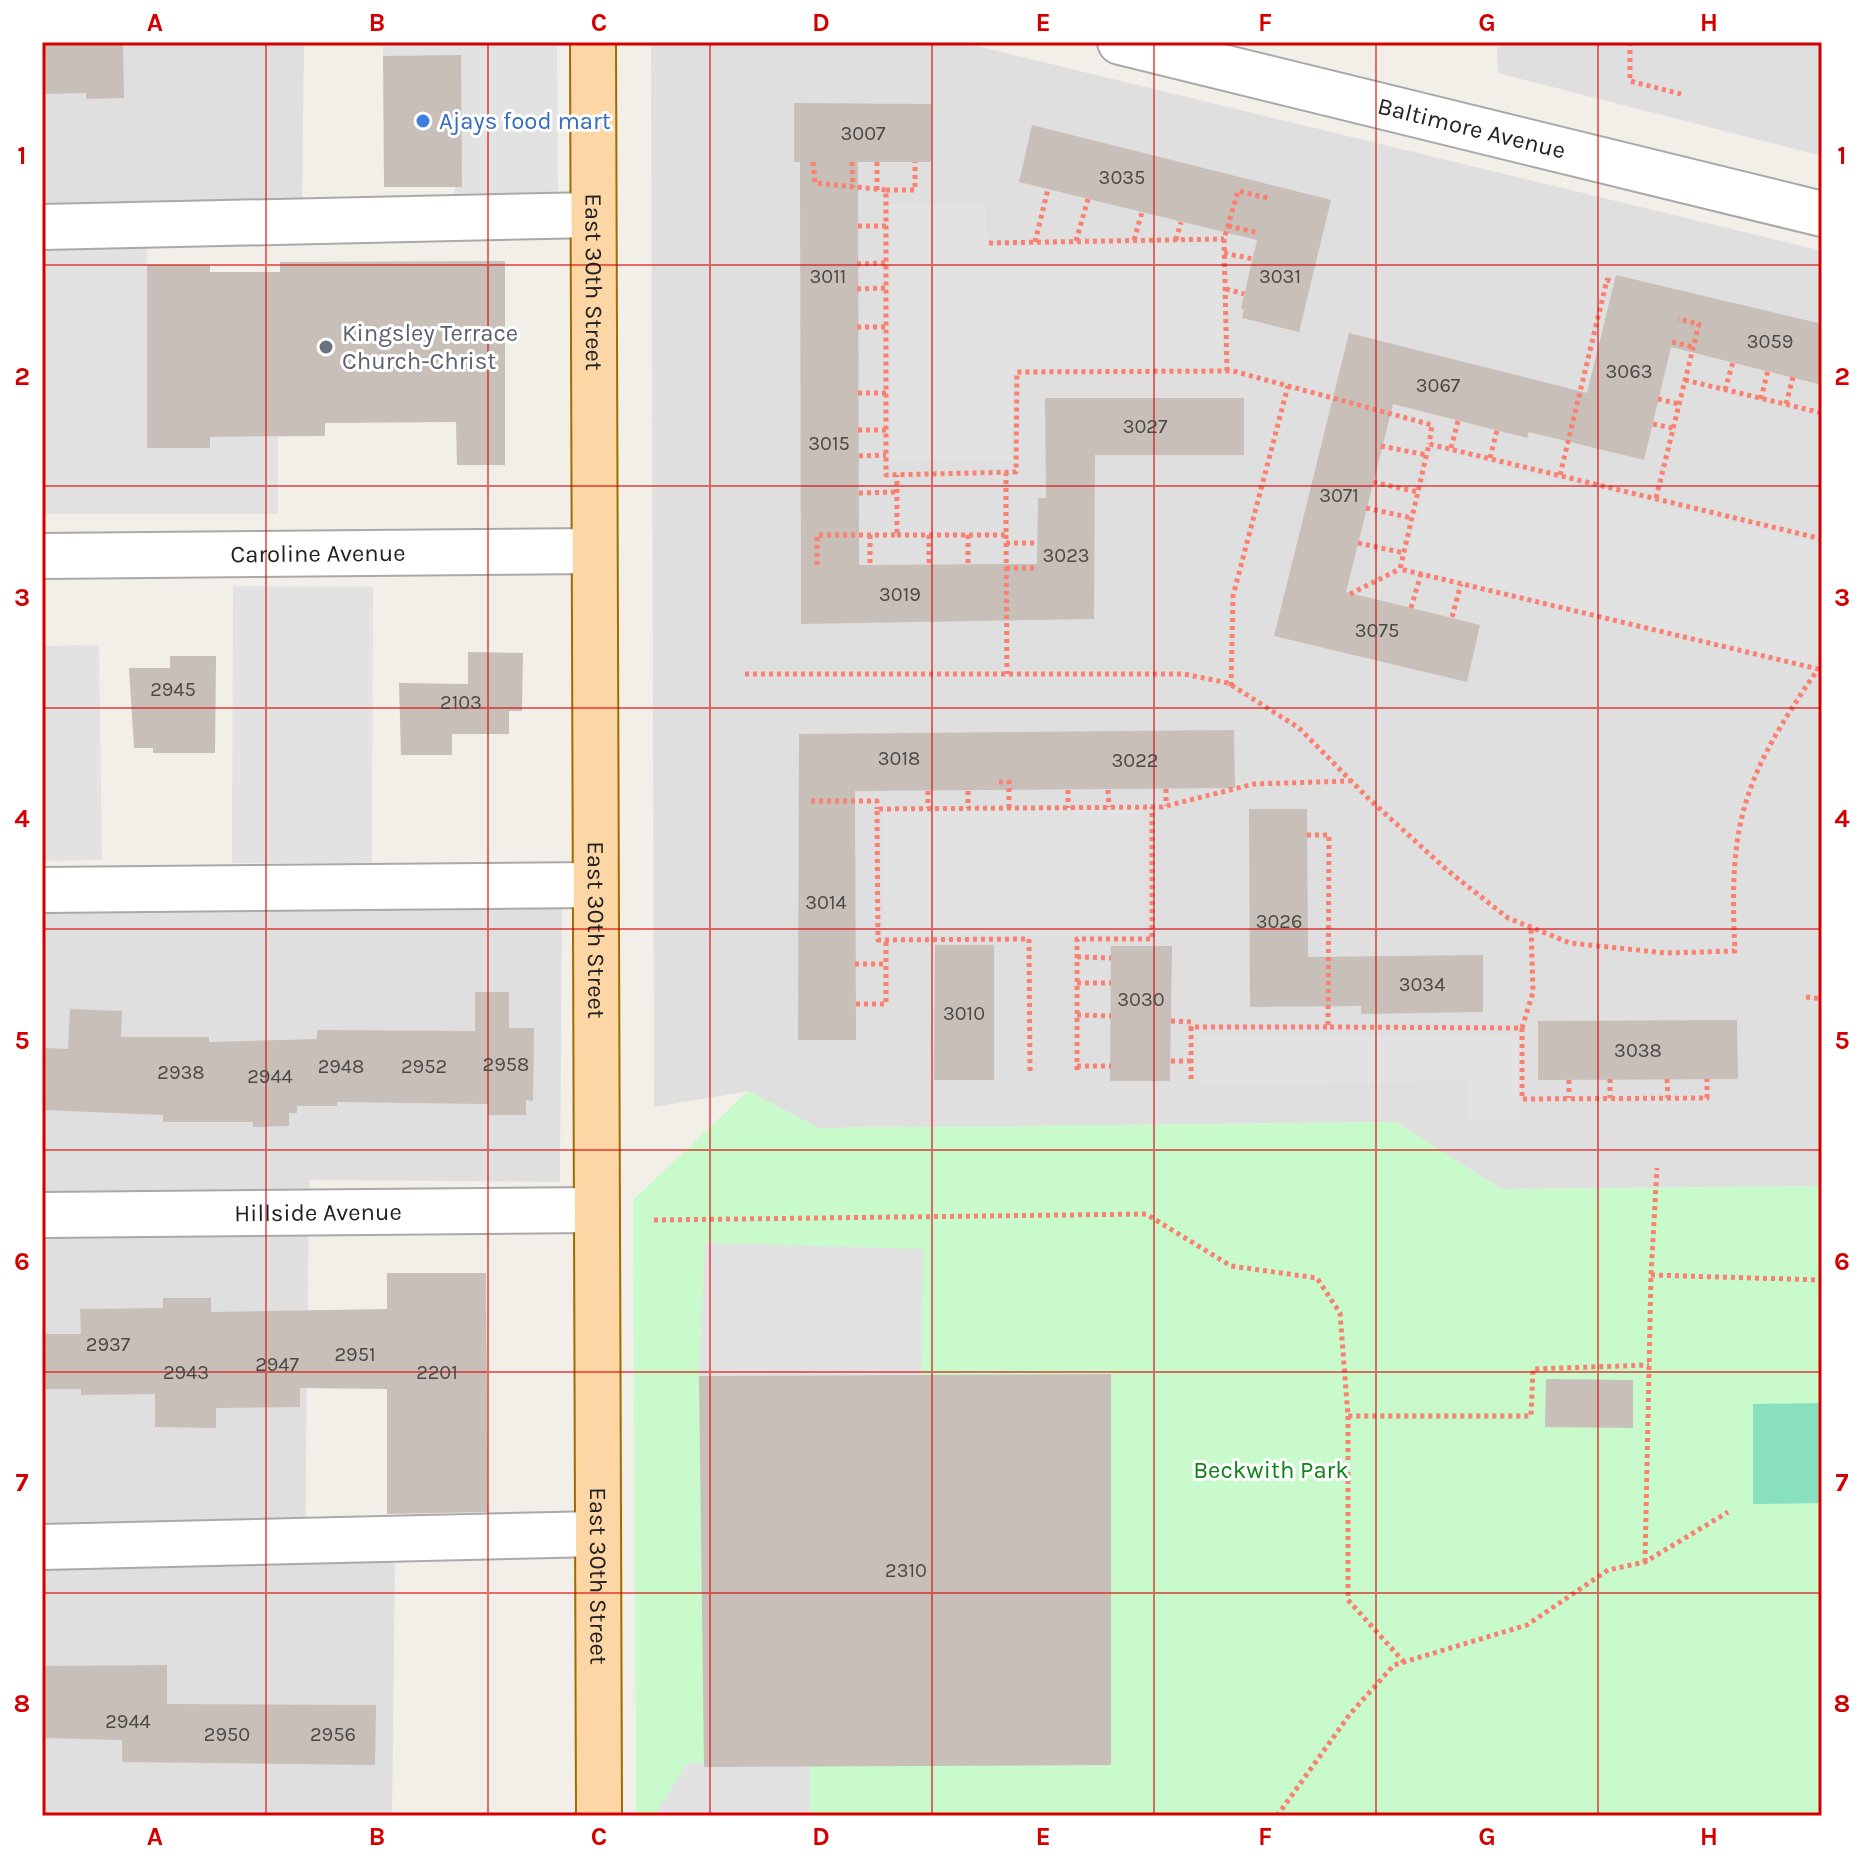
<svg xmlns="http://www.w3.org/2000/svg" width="1864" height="1858" font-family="Karla,sans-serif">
<rect width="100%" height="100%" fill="#f2efe9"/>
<g fill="#e0dfdf">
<polygon points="42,42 304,42 302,206 42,211"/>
<polygon points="651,42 960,42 1822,251 1822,1186 1501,1189 1396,1122 818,1128 748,1091 654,1107"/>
<polygon points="1497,42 1822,42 1822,156 1498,73"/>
<polygon points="562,894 560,1182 309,1180 305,1560 395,1560 392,1816 42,1816 42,899"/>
</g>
<polygon fill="#c8facc" points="748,1091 819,1128 1396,1122 1501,1189 1822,1186 1822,1816 636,1816 633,1200"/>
<polygon fill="#88e0be" points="1822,1403 1822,1503 1753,1504 1753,1404"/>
<g fill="#e2e2e2">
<polygon points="383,42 557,42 558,208 454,208 461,56 383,56"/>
<polygon points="889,204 986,204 987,246 1222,245 1223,368 1013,369 1012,460 890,460"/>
<polygon points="42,240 147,240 147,448 209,448 210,437 278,437 278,514 42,514"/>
<polygon points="1436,451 1822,544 1822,644 1813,666 1404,567"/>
<polygon points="233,586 373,587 372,863 232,863"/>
<polygon points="99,645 102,860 42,861 42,646"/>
<polygon points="1144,808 1145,934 884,936 883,811"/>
<polygon points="1521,1034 1521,1120 1468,1120 1467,1081 1198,1084 1198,1036"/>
<polygon points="705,1243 923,1249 921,1375 699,1376"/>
<polygon points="687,1763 810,1766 810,1816 654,1816"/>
</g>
<g fill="#c7bfb8">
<polygon points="42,42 123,42 124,98 86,99 86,93 42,94"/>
<polygon points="461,55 462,187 384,187 383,56"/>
<polygon points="794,103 931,104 931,162 858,162 859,565 1037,564 1038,498 1046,498 1045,398 1244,398 1244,455 1095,455 1094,619 801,624 800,162 794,162"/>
<polygon points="1032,125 1331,200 1299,332 1242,318 1244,310 1241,308 1257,240 1019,182"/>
<polygon points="505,261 505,465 457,465 456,422 325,423 325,436 210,437 210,448 147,448 147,265 210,265 210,272 280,272 280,262"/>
<polygon points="1616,275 1822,324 1822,385 1671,347 1644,460 1529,432 1527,438 1393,404 1346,592 1480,625 1467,682 1274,636 1349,333 1587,393"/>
<polygon points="468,652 523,653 522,711 509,711 509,734 452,734 452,755 401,755 399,683 468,684"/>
<polygon points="170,656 216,656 215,753 153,753 153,748 134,748 129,668 170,668"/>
<polygon points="1234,730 1235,788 855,791 856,1040 798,1040 799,734"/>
<polygon points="1249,809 1307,809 1308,957 1483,955 1483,1012 1361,1014 1361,1006 1250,1007"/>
<polygon points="935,945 994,945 994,1080 934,1080"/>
<polygon points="1111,946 1172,946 1170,1081 1110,1081"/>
<polygon points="475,992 509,992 509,1028 534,1028 533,1101 526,1100 526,1115 488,1115 488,1104 337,1102 337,1106 297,1106 297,1113 289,1113 289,1126 253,1127 253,1122 163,1122 163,1115 42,1110 42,1048 68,1049 70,1009 122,1011 121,1037 209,1037 209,1042 317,1039 317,1030 475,1031"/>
<polygon points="1737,1020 1738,1079 1538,1080 1538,1021"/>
<polygon points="387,1273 486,1273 488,1512 387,1514 387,1389 300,1388 300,1407 216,1408 216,1428 155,1427 155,1394 81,1395 81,1389 42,1389 42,1334 81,1334 80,1309 163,1308 163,1298 211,1298 211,1312 387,1309"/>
<polygon points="1111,1374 1111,1765 704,1767 699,1376"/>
<polygon points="1546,1379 1633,1380 1633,1428 1545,1427"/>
<polygon points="167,1665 167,1704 376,1705 375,1765 122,1762 122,1740 42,1738 42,1666"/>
</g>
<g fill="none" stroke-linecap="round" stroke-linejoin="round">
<defs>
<g id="minor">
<path id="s1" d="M1120,42l702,172"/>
<polyline points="42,227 593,215"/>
<path id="s2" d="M42,556l551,-5"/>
<polyline points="42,890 595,885"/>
<path id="s3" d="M42,1215l554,-5"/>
<polyline points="42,1547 597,1534"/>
</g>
<g id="major">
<path id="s4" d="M593,42l6,1774"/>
</g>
</defs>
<use href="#minor" stroke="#a9a9a9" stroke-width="48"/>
<use href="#major" stroke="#a06b00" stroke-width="48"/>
<g stroke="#fa8072" stroke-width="5" stroke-dasharray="4 4" stroke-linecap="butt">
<polyline points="1630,42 1630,81 1681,94"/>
<polyline points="813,162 815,183 886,190 886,475 1016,472 1017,372 1233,371 1432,425 1429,444"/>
<polyline points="852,162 853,187"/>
<polyline points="877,162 877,190"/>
<polyline points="886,190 915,190 915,162"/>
<polyline points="858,226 886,226"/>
<polyline points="1228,226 1259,233"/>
<polyline points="1134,240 1142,212"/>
<polyline points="1176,240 1181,222"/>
<polyline points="1076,241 1088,199"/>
<polyline points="1035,242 1048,189"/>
<polyline points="989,243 1224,239"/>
<polyline points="1224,253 1253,259"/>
<polyline points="857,264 886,263"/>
<polyline points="857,289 886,288"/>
<polyline points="1226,289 1244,294"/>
<polyline points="857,327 886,327"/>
<polyline points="1672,342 1693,347"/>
<polyline points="1227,371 1224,239 1238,191 1268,198"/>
<polyline points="1685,380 1822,413"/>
<polyline points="1725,390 1733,362"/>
<polyline points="858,393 886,393"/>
<polyline points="1658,399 1679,404"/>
<polyline points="1761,399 1768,370"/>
<polyline points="1786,404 1793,377"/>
<polyline points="1653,424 1673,428"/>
<polyline points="858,430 886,430"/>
<polyline points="1381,446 1427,455"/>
<polyline points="1451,448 1458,421"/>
<polyline points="859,456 886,455"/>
<polyline points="1490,458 1497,430"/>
<polyline points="1560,475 1607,280 1614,282"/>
<polyline points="1373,482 1418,492"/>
<polyline points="859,493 897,492"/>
<polyline points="1656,498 1699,324 1678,319"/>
<polyline points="1366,508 1412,518"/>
<polyline points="870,535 870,565"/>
<polyline points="897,535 1006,535 1006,473"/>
<polyline points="929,535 929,565"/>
<polyline points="968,535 968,564"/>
<polyline points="1006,535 1007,674"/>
<polyline points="1006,543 1037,543"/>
<polyline points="1358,543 1404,553"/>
<polyline points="817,565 817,535 897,535 897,475"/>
<polyline points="1006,568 1037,568"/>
<polyline points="1350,594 1400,569"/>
<polyline points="1411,608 1421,574"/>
<polyline points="1452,617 1461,584"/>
<path d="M745,674h439l44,9 71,45 69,70 79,72 61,48 62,25 96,10 69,-2c-7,-131 9,-174 83,-282l-418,-100 29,-125 393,95"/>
<polyline points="1231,686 1233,596 1288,386"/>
<polyline points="999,782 1009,782 1009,808"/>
<polyline points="1166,789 1166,806"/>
<polyline points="1068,790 1068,808"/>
<polyline points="1108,790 1109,807"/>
<polyline points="928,791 928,808"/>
<polyline points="968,791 968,808"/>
<polyline points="811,801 877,801 877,809"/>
<polyline points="1307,835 1329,835 1328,1027 1522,1028 1533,992 1531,927"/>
<polyline points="1077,957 1111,958"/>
<polyline points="855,964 886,964"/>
<polyline points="1077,983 1111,983"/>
<polyline points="1806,997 1822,999"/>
<polyline points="856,1004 886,1004 886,940"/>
<polyline points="1077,1015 1111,1016"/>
<polyline points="1171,1021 1191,1022 1191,1027"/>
<polyline points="1522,1028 1522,1099 1707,1098 1707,1079"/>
<polyline points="1171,1061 1191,1061"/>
<polyline points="1077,1066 1111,1066"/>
<polyline points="1077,1070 1077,939 1152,939 1152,807"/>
<polyline points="1030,1071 1029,939 878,940 877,809 1162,807 1254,784 1349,781"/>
<polyline points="1191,1079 1191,1027 1328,1027"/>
<polyline points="1610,1079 1610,1098"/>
<polyline points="1667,1079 1668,1098"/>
<polyline points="1569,1080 1569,1098"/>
<polyline points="654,1220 1146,1214 1231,1266 1317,1278 1340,1313 1348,1416 1531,1416 1533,1369 1649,1365"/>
<polyline points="1651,1275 1822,1280"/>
<polyline points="1348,1416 1348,1600 1404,1662"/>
<polyline points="1645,1562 1651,1275 1657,1168"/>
<polyline points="1277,1816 1350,1714 1394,1665 1527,1625 1608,1570 1645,1562 1728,1512"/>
</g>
<use href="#minor" stroke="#fff" stroke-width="44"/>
<use href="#major" stroke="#fcd6a4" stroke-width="44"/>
</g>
<path fill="none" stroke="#d40000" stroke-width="2" stroke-opacity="0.55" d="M266,42v1774M488,42v1774M710,42v1774M932,42v1774M1154,42v1774M1376,42v1774M1598,42v1774M42,265h1780M42,486h1780M42,708h1780M42,929h1780M42,1150h1780M42,1372h1780M42,1593h1780"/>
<circle fill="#3f7fe0" stroke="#fff" stroke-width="3" cx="423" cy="121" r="8"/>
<circle fill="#6b7280" stroke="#fff" stroke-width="3" cx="326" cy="347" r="8"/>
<g text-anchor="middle" stroke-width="6" stroke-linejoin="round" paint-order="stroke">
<g font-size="20" fill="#4b4948">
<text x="863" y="140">3007</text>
<text x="1122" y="184">3035</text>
<text x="828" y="283">3011</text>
<text x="1280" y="283">3031</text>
<text x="1770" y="348">3059</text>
<text x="1629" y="378">3063</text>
<text x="1438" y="392">3067</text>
<text x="1145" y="433">3027</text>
<text x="829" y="450">3015</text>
<text x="1339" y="502">3071</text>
<text x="1066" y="562">3023</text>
<text x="900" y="601">3019</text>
<text x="1377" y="637">3075</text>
<text x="173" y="696">2945</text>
<text x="461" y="709">2103</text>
<text x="899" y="765">3018</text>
<text x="1135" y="767">3022</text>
<text x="826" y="909">3014</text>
<text x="1279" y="928">3026</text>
<text x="1422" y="991">3034</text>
<text x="1141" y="1006">3030</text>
<text x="964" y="1020">3010</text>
<text x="1638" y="1057">3038</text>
<text x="506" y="1071">2958</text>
<text x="341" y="1073">2948</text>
<text x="424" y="1073">2952</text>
<text x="181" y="1079">2938</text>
<text x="270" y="1083">2944</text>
<text x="108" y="1351">2937</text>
<text x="355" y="1361">2951</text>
<text x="277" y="1371">2947</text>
<text x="186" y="1379">2943</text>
<text x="437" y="1379">2201</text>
<text x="906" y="1577">2310</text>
<text x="128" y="1728">2944</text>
<text x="227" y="1741">2950</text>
<text x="333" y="1741">2956</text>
</g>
<g font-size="24" fill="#366cbe" stroke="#fff" text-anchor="start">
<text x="439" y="129">Ajays food mart</text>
</g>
<g font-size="24" fill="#222" stroke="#fff">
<text dy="8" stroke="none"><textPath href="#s1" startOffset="362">Baltimore Avenue</textPath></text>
<text dy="8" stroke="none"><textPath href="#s4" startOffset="240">East 30th Street</textPath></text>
<text dy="8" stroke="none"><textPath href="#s2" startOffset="276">Caroline Avenue</textPath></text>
<text dy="8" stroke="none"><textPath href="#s4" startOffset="888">East 30th Street</textPath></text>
<text dy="8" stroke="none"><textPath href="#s3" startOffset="276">Hillside Avenue</textPath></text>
<text dy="8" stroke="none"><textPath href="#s4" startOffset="1534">East 30th Street</textPath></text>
</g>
<g font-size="24" fill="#5b616d" stroke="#fff" text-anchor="start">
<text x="342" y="341">Kingsley Terrace<tspan x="342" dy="28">Church-Christ</tspan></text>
</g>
<g font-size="24" fill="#0c8416" stroke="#fff">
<text x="1271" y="1478">Beckwith Park</text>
</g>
</g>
<rect width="1864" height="1858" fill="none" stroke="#ffffff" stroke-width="88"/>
<rect x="44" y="44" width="1776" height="1770" fill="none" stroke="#d40000" stroke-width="3"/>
<g font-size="26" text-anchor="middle" font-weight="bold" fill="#d40000">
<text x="155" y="31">A</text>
<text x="377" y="31">B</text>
<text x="599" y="31">C</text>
<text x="821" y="31">D</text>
<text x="1043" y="31">E</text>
<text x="1265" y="31">F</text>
<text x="1487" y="31">G</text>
<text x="1709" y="31">H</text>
<text x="22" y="164">1</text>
<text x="1842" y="164">1</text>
<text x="22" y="385">2</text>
<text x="1842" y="385">2</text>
<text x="22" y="606">3</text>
<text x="1842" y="606">3</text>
<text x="22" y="827">4</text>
<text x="1842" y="827">4</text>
<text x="22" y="1049">5</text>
<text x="1842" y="1049">5</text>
<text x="22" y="1270">6</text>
<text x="1842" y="1270">6</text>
<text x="22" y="1491">7</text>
<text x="1842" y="1491">7</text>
<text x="22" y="1712">8</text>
<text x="1842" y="1712">8</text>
<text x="155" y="1845">A</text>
<text x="377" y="1845">B</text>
<text x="599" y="1845">C</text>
<text x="821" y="1845">D</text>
<text x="1043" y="1845">E</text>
<text x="1265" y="1845">F</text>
<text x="1487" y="1845">G</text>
<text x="1709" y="1845">H</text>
</g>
</svg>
